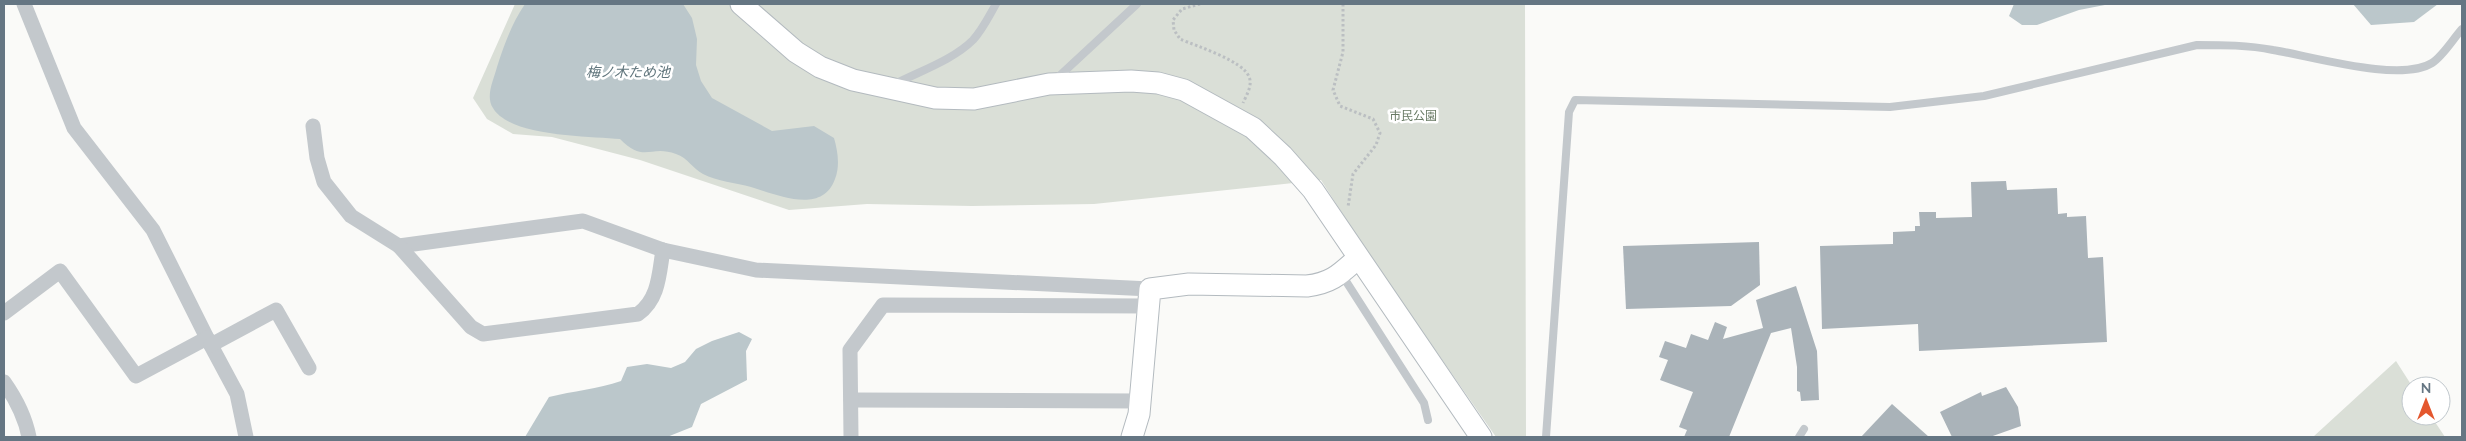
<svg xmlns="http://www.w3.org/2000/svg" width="2466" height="441" font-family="Mulish,'Noto Sans JP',sans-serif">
<rect width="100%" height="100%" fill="#fafaf8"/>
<g fill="#dadfd7">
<polygon points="515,4 1525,4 1526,437 1496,437 1366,251 1321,180 1094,204 972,206 867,204 789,210 640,160 552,137 513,134 487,119 473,98"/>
<polygon points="2396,361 2412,386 2411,416 2431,416 2445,437 2313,437"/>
</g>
<g fill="#bbc7cb">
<path d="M525,4h158l9,14 5,21 -1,26 5,16 11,17 60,33 42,-5 20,12c4,14 6,28 1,41 -13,36 -57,16 -84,8 -15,-4 -34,-6 -48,-13 -10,-5 -15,-16 -27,-20 -26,-10 -31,10 -56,-15 -31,-3 -110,-2 -127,-31 -8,-12 1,-29 4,-41 7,-22 15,-44 28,-63z"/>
<polygon points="2014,4 2110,4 2079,10 2037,25 2022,25 2009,16"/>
<polygon points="2353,4 2438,4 2414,22 2371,25"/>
<path d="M739,332l13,7 -6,12 1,29 -46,24 -9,23 -25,10h-142l24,-40c24,-6 49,-8 72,-16l6,-14 20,-3 24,4 14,-6 11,-13 16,-8z"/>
</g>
<g fill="#aab3b9">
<polygon points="2006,181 2007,190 2057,188 2058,214 2067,213 2067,217 2086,216 2088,258 2103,257 2107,342 1919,351 1918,324 1822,329 1820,246 1893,244 1893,232 1915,231 1915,226 1920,226 1919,212 1936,212 1936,218 1972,217 1971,182"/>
<polygon points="1759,242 1760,285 1731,306 1626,309 1623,246"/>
<polygon points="1796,286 1817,351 1819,400 1801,401 1800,392 1797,391 1797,367 1791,328 1771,333 1729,437 1684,437 1687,430 1679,427 1693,392 1660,380 1668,360 1659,357 1665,341 1686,348 1691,334 1708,340 1715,322 1727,327 1723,339 1763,328 1756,300"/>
<polygon points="2006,387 2018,407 2021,426 1990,437 1952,437 1940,412 1981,392 1982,396"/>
<polygon points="1892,404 1929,437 1861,437"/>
</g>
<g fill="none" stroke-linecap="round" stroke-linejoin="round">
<defs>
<g id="secondary">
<polyline points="741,4 796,52 820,67 853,80 935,98 974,99 1049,84 1131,81 1158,83 1184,90 1253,128 1283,156 1313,190 1481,437"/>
<path d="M1132,437l7,-23 11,-125 39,-5 118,2c25,-3 33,-12 51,-28"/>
</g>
</defs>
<use href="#secondary" stroke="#b3babf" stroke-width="23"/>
<g stroke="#bbbfc2" stroke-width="3" stroke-dasharray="2.5 2.5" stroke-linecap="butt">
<path d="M1200,4l-18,5 -9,11 1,10 6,9c16,7 64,22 69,38 4,8 -3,19 -6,26"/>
<polyline points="1343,4 1343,52 1333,90 1340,106 1373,119 1380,133 1376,145 1353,174 1348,207"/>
</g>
<g stroke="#c3c8cc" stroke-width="8">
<polyline points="1055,80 1137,4"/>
<path d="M895,84c25,-13 58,-24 78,-44 10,-11 16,-24 23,-36"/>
<polyline points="1342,275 1424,403 1428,420"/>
<path d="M1546,437l23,-325 6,-12 315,7 94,-11 213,-51c26,0 51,0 76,5 38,6 127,33 159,13 11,-7 21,-24 30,-34"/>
<polyline points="1799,437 1804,429"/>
</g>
<g stroke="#c3c8cc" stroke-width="15">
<polyline points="24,4 74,128 153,230 207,338 237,394 246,437"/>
<polyline points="313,126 317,158 324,182 351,216 399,246 583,221 663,250 756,270 1150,289"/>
<path d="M399,246l72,81 12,7 155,-20c21,-15 21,-40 25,-64"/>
<polyline points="4,313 60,271 136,376 207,338"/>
<polyline points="211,345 276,310 309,368"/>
<path d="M4,382c12,17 21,34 25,55"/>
<polyline points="851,400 1140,401"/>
<polyline points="851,437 850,350 883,305 1149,306"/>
</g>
<use href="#secondary" stroke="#fff" stroke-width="21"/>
</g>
<g text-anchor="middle" stroke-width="5" stroke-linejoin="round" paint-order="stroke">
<g font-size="12" fill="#687a64" stroke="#fff">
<text x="1413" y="120">市民公園</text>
</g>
<g font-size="14" font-style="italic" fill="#60757c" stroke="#fff">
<text x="628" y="77">梅ノ木ため池</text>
</g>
</g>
<rect width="2466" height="441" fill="none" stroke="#657683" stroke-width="10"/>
<g transform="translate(2426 401)"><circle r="24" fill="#ffffff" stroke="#c1c8cd"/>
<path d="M0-4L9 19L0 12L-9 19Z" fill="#e4572e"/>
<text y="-8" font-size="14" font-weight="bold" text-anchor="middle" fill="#657683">N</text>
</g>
</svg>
